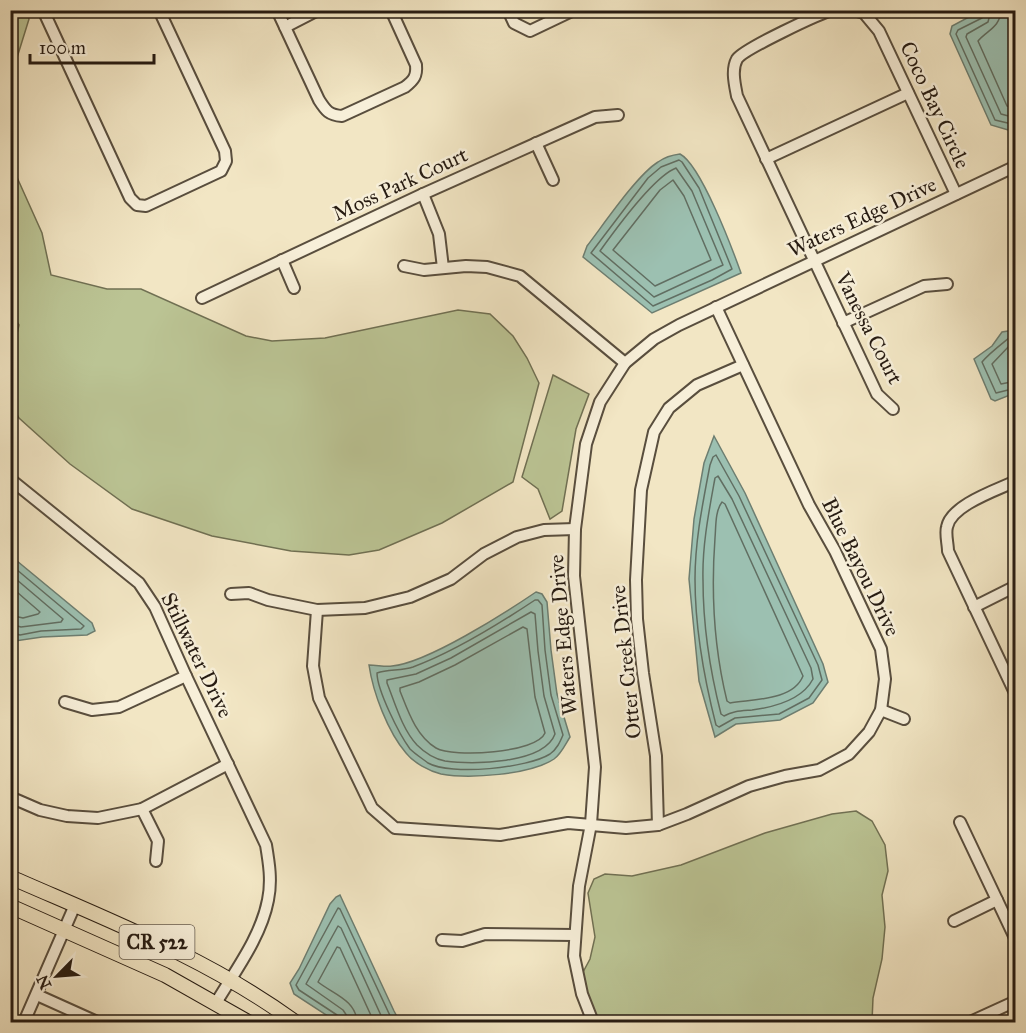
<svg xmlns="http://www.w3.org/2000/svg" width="1026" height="1033" font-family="'IM FELL Great Primer',serif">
<rect width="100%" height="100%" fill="#f2e6c4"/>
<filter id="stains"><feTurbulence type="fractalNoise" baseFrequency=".00333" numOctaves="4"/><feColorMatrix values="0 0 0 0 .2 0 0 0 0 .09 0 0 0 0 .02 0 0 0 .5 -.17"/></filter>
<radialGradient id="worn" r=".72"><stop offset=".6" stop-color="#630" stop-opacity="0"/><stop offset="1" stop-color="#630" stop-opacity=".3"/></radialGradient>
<g fill="#bbc494" stroke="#707053" stroke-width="1.5">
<polygon points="11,10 25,11 29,19 11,77"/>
<polygon points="11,164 42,233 51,275 107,289 141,289 246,336 272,341 325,338 458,310 490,314 513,336 527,358 539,383 513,482 442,523 379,550 349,555 291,551 212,536 132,509 70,464 19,418 10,402 11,360 19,325 11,313"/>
<polygon points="553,375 589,394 576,429 562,511 550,519 538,489 522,477"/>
<polygon points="856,811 872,821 885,845 888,871 882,895 885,927 882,959 873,998 872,1022 598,1022 586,993 582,974 590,959 595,937 588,893 594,879 605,874 632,876 681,865 765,833 832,814"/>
</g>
<g fill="#9cc0b1" stroke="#6d7e71" stroke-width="1.5">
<polygon points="982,10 1015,11 1015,132 991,125 950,34 952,26"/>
<path d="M680,154c21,11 52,94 61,119l-89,40 -69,-56 4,-11c17,-22 50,-71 71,-84 7,-5 14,-7 22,-8z"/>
<polygon points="1015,319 1015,393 995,401 991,399 974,359 992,346 1002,332 1008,331 1013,326"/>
<polygon points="714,436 745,493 823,664 828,682 813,703 780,720 736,724 715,737 699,681 689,579 694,519 704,463"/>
<polygon points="11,556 92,623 95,631 87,635 42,637 15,641 11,635"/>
<path d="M536,592l6,2 5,8 4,48 6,44 13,43c-5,8 -9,17 -16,22 -24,16 -85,20 -113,15 -12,-3 -27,-11 -35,-21 -18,-21 -33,-60 -37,-88 8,0 16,2 23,1 35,-3 113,-53 144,-74z"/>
<polygon points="340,895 394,1011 400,1022 337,1022 294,994 290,983 299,969 330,904 336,897"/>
</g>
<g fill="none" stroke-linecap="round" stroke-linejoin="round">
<g stroke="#616e62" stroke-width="1.5">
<polyline points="984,10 982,18 958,30 956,34 995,120 1016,125"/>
<polyline points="991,10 988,22 967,34 966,37 1001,114 1016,118"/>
<path d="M1001,10c-1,18 -14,20 -23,31l29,65 9,3"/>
<polygon points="679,160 682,162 699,188 732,269 712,280 653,306 591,253 648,178 661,167"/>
<path d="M676,168l16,23 31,74 -69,32 -54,-46c15,-21 53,-74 76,-83z"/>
<polygon points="673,180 684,196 711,260 655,286 613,250 660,190"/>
<path d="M1016,332c-10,9 -25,19 -34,30l14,31 20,-5"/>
<polyline points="1016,342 1011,344 992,364 1001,384 1016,381"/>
<path d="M716,455l23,41 79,169 4,15 -13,18 -30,16 -44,4 -16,9 -3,-2c-12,-47 -21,-97 -21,-146 0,-39 8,-77 15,-114l3,-8z"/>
<path d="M718,476l14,23 79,169 2,11c-11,21 -38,28 -61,31 -11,1 -19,1 -28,6l-3,-2c-11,-43 -18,-90 -18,-134 -1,-34 6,-69 12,-102z"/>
<path d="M722,502l3,2 78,172c-10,25 -51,23 -73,27l-3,-2c-13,-53 -16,-109 -12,-163 1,-11 0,-27 7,-36z"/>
<polyline points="10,564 84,626 81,629 41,631 20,635 10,632"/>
<polyline points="10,574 63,619 61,622 21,627 10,624"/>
<polyline points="10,586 40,612 38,614 23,618 10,615"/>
<path d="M535,600h3l4,5 3,45 6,45 12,40c-3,7 -6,14 -13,19 -22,14 -99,22 -122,9 -5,-4 -13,-9 -18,-14 -11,-15 -33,-59 -33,-76 11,-4 24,-2 36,-6 41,-15 86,-43 122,-67z"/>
<path d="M531,612l4,2 3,37 6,45 11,38c-11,30 -83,31 -110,27 -10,-2 -21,-9 -28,-16 -15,-16 -22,-42 -30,-62v-3l29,-6 35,-16z"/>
<path d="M523,627l4,2 8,68 10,36c-8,20 -92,25 -109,15 -20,-12 -28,-37 -36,-57v-3l19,-6 36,-17z"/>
<polyline points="340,1022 337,1015 299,990 296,985 338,908 340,909 393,1022"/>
<polyline points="348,1022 347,1016 343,1010 306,984 338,926 341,928 384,1022"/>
<path d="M357,1022c-1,-22 -24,-28 -39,-40l19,-35 3,1 34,74"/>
</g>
<defs>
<g id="minor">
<polyline points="43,10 130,198 137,205 146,206 221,171 226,161 225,151 159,10"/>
<path d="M277,10l42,90c7,11 10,15 23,16l63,-29c9,-7 12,-11 11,-22l-25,-55"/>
<polyline points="508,10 514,23 530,31 574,10"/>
<path d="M833,10c-13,3 -89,39 -96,49 -6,11 -2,26 0,37l140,298 16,15"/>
<polyline points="854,10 864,13 879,31 956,194"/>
<polyline points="285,27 318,10"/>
<polyline points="536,143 553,180"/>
<polyline points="766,159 908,93"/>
<polyline points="423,194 439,234 443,268"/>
<polyline points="282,260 294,288"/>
<polyline points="404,266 424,270 466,266 487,267 520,276 625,363"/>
<polyline points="202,298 423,194 595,117 618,115"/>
<polyline points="843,323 924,286 947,284"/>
<path d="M10,479l129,104 16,24 31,69 80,169c3,18 6,36 2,55 -7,37 -33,71 -52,103"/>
<path d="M1016,481c-19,9 -65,24 -69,46 -2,7 1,17 1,24l68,144"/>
<polyline points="231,594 249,593 268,600 317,610 365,608 410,597 451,579 484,554 517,537 544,530 575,529"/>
<polyline points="974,607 1016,586"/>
<polyline points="317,610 313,666 319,698 372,808 395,828 500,835 568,823 626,828 658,825 687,814 749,786 785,776 819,770 849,754 869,732 881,710 885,679 881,649 835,551 809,505 716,307"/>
<polyline points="65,702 92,710 119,707 186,676"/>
<polyline points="881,710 904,719"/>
<polyline points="10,797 40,810 67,816 98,818 142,809 228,764"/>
<polyline points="142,809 158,841 156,861"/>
<polyline points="960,822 1016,940"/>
<polyline points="658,825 656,756 643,673 637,619 636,580 641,490 654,432 669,408 697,385 743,365"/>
<polyline points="954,921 997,900"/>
<polyline points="442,940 462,941 485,934 574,935"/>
<polyline points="37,995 97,1022"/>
<polyline points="24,1022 75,905"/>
<polyline points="593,1022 582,994 574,956 579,886 591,824 595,767 574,576 575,529 586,444 600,402 625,363 654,339 679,325 1016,166"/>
<polyline points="970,1022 1016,1001"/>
</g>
<g id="major">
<path d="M10,877c98,43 199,82 285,145"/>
<polyline points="10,906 165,975 248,1022"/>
</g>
</defs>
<use href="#minor" stroke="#594e3e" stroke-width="14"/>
<use href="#major" stroke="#261b12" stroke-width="16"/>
<use href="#minor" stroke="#f7efd9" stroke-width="10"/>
<use href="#major" stroke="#f2e6c4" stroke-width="14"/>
</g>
<g text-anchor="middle" stroke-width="5" stroke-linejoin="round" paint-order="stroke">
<rect fill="#f7efd9" stroke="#655b4e" stroke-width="1.5" x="119.5" y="925" width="75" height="34" rx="4.5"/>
<g font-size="20" font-weight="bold" fill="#261b12">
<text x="157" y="949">CR 522</text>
</g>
<g font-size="21" fill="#261b12" stroke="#f7efd9">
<text transform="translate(935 105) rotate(65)" y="7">Coco Bay Circle</text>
<text transform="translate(400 184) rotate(-25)" y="7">Moss Park Court</text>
<text transform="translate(862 217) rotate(-25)" y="7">Waters Edge Drive</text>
<text transform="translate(869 328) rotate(63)" y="7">Vanessa Court</text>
<text transform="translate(861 567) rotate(64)" y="7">Blue Bayou Drive</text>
<text transform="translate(563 635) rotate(-95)" y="7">Waters Edge Drive</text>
<text transform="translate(197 655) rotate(64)" y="7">Stillwater Drive</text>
<text transform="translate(626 662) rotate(-96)" y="7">Otter Creek Drive</text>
</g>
</g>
<rect width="1026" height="1033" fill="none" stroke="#f2e6c4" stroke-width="36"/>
<rect x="12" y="12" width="1002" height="1009" fill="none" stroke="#261b12" stroke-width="3"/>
<rect x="18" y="18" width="990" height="997" fill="none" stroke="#261b12" stroke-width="1.5"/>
<g transform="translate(57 976) rotate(245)" stroke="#f7efd9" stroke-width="4.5" paint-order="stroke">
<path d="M0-4.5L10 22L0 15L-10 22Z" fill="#261b12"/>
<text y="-9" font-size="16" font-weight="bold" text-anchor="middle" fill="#261b12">N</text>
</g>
<path d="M30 54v9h124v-9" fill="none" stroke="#261b12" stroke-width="3"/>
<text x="39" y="54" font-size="18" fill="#261b12" stroke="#f7efd9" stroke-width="4.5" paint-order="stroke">100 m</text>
<rect width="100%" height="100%" filter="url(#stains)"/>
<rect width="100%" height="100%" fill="url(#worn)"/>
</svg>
